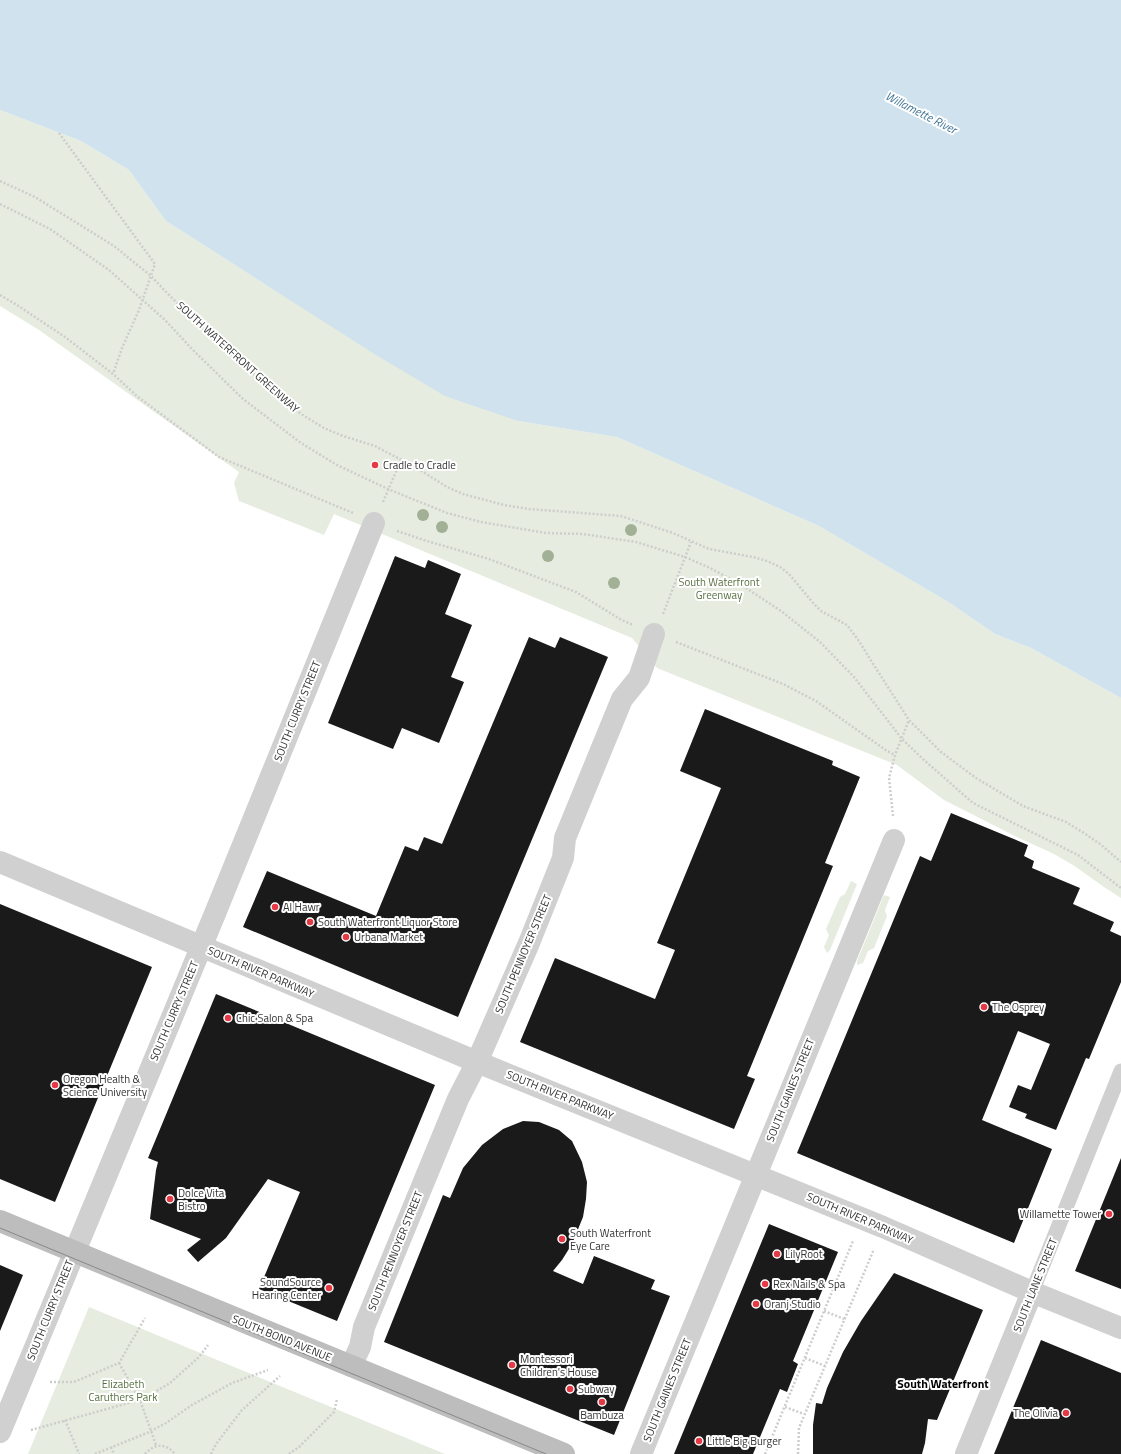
<svg xmlns="http://www.w3.org/2000/svg" width="1121" height="1454" font-family="'Titillium Web',sans-serif">
<rect width="100%" height="100%" fill="#fff"/>
<g fill="#e6ecdf">
<polygon points="0,110 81,141 129,170 166,221 263,283 518,421 617,437 819,526 950,603 995,634 1031,648 1121,698 1121,898 1104,887 1073,865 1052,853 1019,838 944,800 897,765 657,668 632,638 334,514 324,535 239,501 234,483 239,472 39,330 0,306"/>
<polygon points="851,881 857,884 830,950 827,953 824,947 829,935 826,929 840,897 845,894"/>
<polygon points="884,895 890,897 885,910 887,916 874,948 868,951 863,963 857,965 857,961"/>
<polygon points="89,1307 445,1454 28,1454"/>
</g>
<polygon fill="#cfe2ee" points="0,0 1121,0 1121,698 1031,648 995,634 950,603 819,526 617,437 518,421 445,396 376,355 166,221 129,170 81,141 0,110"/>
<g fill="#1a1a1a">
<polygon points="395,556 425,568 428,560 461,574 445,614 472,625 451,677 464,682 439,743 402,728 393,749 328,723"/>
<polygon points="529,637 555,648 560,637 608,657 458,1017 243,927 267,871 376,916 405,846 418,851 424,837 442,844"/>
<polygon points="705,709 833,761 832,765 860,777 825,863 833,866 747,1076 755,1079 734,1129 520,1042 555,958 655,999 675,950 657,943 721,788 680,771"/>
<polygon points="951,813 1028,845 1024,856 1034,861 1032,868 1080,888 1073,904 1114,922 1110,931 1121,936 1121,982 1089,1059 1086,1058 1056,1130 1025,1118 1027,1114 1009,1107 1018,1085 1031,1090 1050,1044 1018,1031 982,1120 1052,1149 1014,1243 797,1153 920,856 931,861"/>
<polygon points="0,904 152,967 55,1202 0,1179"/>
<polygon points="216,994 435,1085 337,1321 259,1289 300,1192 268,1179 226,1238 198,1262 187,1250 201,1239 150,1219 156,1170 158,1162 148,1158"/>
<polygon points="523,1121 539,1122 559,1130 572,1141 582,1162 587,1182 586,1199 583,1217 572,1244 562,1260 553,1271 583,1284 594,1256 655,1280 651,1289 670,1296 614,1435 384,1342 443,1195 450,1198 463,1168 482,1145 503,1129"/>
<polygon points="1121,1158 1121,1289 1075,1271"/>
<polygon points="769,1224 838,1252 793,1361 798,1364 787,1392 780,1389 753,1454 674,1454"/>
<polygon points="0,1265 23,1275 0,1331"/>
<polygon points="894,1273 983,1310 937,1420 928,1419 925,1443 922,1454 813,1454 813,1425 816,1403 822,1404 827,1388 843,1352 861,1321"/>
<polygon points="1041,1340 1121,1373 1121,1454 994,1454"/>
</g>
<g fill="none" stroke-linecap="round" stroke-linejoin="round">
<g stroke="#cdcdcd" stroke-width="2.5" stroke-dasharray="2 2" stroke-linecap="butt">
<polyline points="59,133 155,264 139,310 122,348 113,374"/>
<polyline points="0,181 35,197 114,246 151,276 167,293 210,335 249,370 301,414 324,428 343,436 375,446 415,467 447,487 463,494 504,505 529,509 621,516 673,533 709,549 753,557 767,561 780,567 789,574 814,604 821,611 847,625 859,641 870,659 909,720 941,752 976,778 1023,806 1066,822 1084,833 1100,844 1121,862"/>
<polyline points="0,204 50,229 109,270 165,320 192,349 243,399 301,443 337,465 388,489 447,513 481,522 546,533 583,534 636,542 685,557 710,568 743,586 781,611 820,642 854,677 902,739 924,760 973,803 1078,855 1121,888"/>
<polyline points="0,295 17,305 65,337 113,374 138,397 219,457 353,513"/>
<polyline points="383,502 401,460"/>
<polyline points="397,531 427,541 489,559 576,592 620,619 633,625"/>
<polyline points="663,614 691,542"/>
<polyline points="676,642 783,684 816,701 887,751 895,755"/>
<polyline points="893,816 889,778 895,755 909,720"/>
<polyline points="824,1311 844,1319"/>
<polyline points="805,1358 825,1366"/>
<polyline points="119,1363 140,1400 156,1445"/>
<polyline points="50,1382 74,1382 119,1363 145,1318"/>
<polyline points="785,1407 804,1414"/>
<polyline points="65,1420 79,1454"/>
<polyline points="31,1430 143,1399 170,1383 199,1357 208,1345"/>
<polyline points="111,1447 114,1454"/>
<polyline points="95,1454 147,1433 166,1423 192,1405 232,1383 268,1370"/>
<path d="M145,1454c10,-11 21,-11 30,0"/>
<polyline points="211,1454 216,1444 242,1410 280,1376"/>
<polyline points="289,1454 299,1447 334,1412 337,1399"/>
<polyline points="765,1454 853,1241"/>
<polyline points="798,1454 799,1428 874,1249"/>
</g>
<polyline stroke="#d0d0d0" stroke-width="15" points="1032,1292 1121,1071"/>
<g stroke="#d0d0d0" stroke-width="22">
<polyline points="0,862 477,1062 883,1227 1032,1292 1121,1328"/>
<polyline points="351,1366 360,1347 364,1327 458,1099 477,1062 529,943 563,858 565,838 622,699 639,678 654,634"/>
<polyline points="0,1432 214,916 374,523"/>
<polyline points="641,1454 894,840"/>
<polyline points="966,1454 1032,1292"/>
</g>
<polyline stroke="#bdbdbd" stroke-width="22" points="0,1221 564,1454"/>
<polyline stroke="#888" stroke-width="1" points="0,1228 546,1454"/>
</g>
<g fill="#a2b095">
<circle cx="423" cy="515" r="6"/>
<circle cx="442" cy="527" r="6"/>
<circle cx="631" cy="530" r="6"/>
<circle cx="548" cy="556" r="6"/>
<circle cx="614" cy="583" r="6"/>
</g>
<g fill="#e63946" stroke="#fff" stroke-width="1.5">
<circle cx="375" cy="465" r="4"/>
<circle cx="275" cy="907" r="4"/>
<circle cx="310" cy="922" r="4"/>
<circle cx="346" cy="937" r="4"/>
<circle cx="984" cy="1007" r="4"/>
<circle cx="228" cy="1018" r="4"/>
<circle cx="55" cy="1085" r="4"/>
<circle cx="170" cy="1199" r="4"/>
<circle cx="1109" cy="1214" r="4"/>
<circle cx="562" cy="1239" r="4"/>
<circle cx="777" cy="1254" r="4"/>
<circle cx="765" cy="1284" r="4"/>
<circle cx="329" cy="1288" r="4"/>
<circle cx="756" cy="1304" r="4"/>
<circle cx="512" cy="1365" r="4"/>
<circle cx="570" cy="1389" r="4"/>
<circle cx="602" cy="1402" r="4"/>
<circle cx="1066" cy="1413" r="4"/>
<circle cx="699" cy="1441" r="4"/>
</g>
<g text-anchor="middle" stroke-width="4" stroke-linejoin="round" paint-order="stroke">
<g font-size="11" fill="#333" stroke="#fff">
<text transform="translate(238 357) rotate(42)" y="4">SOUTH WATERFRONT GREENWAY</text>
<text transform="translate(297 711) rotate(-68)" y="4">SOUTH CURRY STREET</text>
<text transform="translate(523 954) rotate(-67)" y="4">SOUTH PENNOYER STREET</text>
<text transform="translate(261 972) rotate(23)" y="4">SOUTH RIVER PARKWAY</text>
<text transform="translate(174 1011) rotate(-67)" y="4">SOUTH CURRY STREET</text>
<text transform="translate(790 1090) rotate(-68)" y="4">SOUTH GAINES STREET</text>
<text transform="translate(560 1095) rotate(22)" y="4">SOUTH RIVER PARKWAY</text>
<text transform="translate(860 1218) rotate(23)" y="4">SOUTH RIVER PARKWAY</text>
<text transform="translate(395 1251) rotate(-68)" y="4">SOUTH PENNOYER STREET</text>
<text transform="translate(1035 1285) rotate(-68)" y="4">SOUTH LANE STREET</text>
<text transform="translate(50 1310) rotate(-68)" y="4">SOUTH CURRY STREET</text>
<text transform="translate(282 1338) rotate(22)" y="4">SOUTH BOND AVENUE</text>
<text transform="translate(667 1390) rotate(-68)" y="4">SOUTH GAINES STREET</text>
</g>
<g font-size="11" fill="#333" stroke="#fff" text-anchor="start">
<text x="383" y="469">Cradle to Cradle</text>
<text x="283" y="911">Al Hawr</text>
<text x="318" y="926">South Waterfront Liquor Store</text>
<text x="354" y="941">Urbana Market</text>
<text x="992" y="1011">The Osprey</text>
<text x="236" y="1022">Chic Salon &amp; Spa</text>
<text x="63" y="1083">Oregon Health &amp;<tspan x="63" dy="13">Science University</tspan></text>
<text x="178" y="1197">Dolce Vita<tspan x="178" dy="13">Bistro</tspan></text>
<text x="1101" y="1218" text-anchor="end">Willamette Tower</text>
<text x="570" y="1237">South Waterfront<tspan x="570" dy="13">Eye Care</tspan></text>
<text x="785" y="1258">LilyRoot</text>
<text x="321" y="1286" text-anchor="end">SoundSource<tspan x="321" dy="13">Hearing Center</tspan></text>
<text x="773" y="1288">Rex Nails &amp; Spa</text>
<text x="764" y="1308">Oranj Studio</text>
<text x="520" y="1363">Montessori<tspan x="520" dy="13">Children's House</tspan></text>
<text x="578" y="1393">Subway</text>
<text x="1058" y="1417" text-anchor="end">The Olivia</text>
<text x="602" y="1419" text-anchor="middle">Bambuza</text>
<text x="707" y="1445">Little Big Burger</text>
</g>
<g font-size="11" fill="#56703f" stroke="#fff">
<text x="719" y="586">South Waterfront<tspan x="719" dy="13">Greenway</tspan></text>
<text x="123" y="1388">Elizabeth<tspan x="123" dy="13">Caruthers Park</tspan></text>
</g>
<g font-size="12" font-style="italic" fill="#3f7597" stroke="#fff">
<text transform="translate(921 113) rotate(27)" y="4">Willamette River</text>
</g>
<g font-size="12" font-weight="bold" fill="#000" stroke="#fff">
<text x="943" y="1388">South Waterfront</text>
</g>
</g>
</svg>
